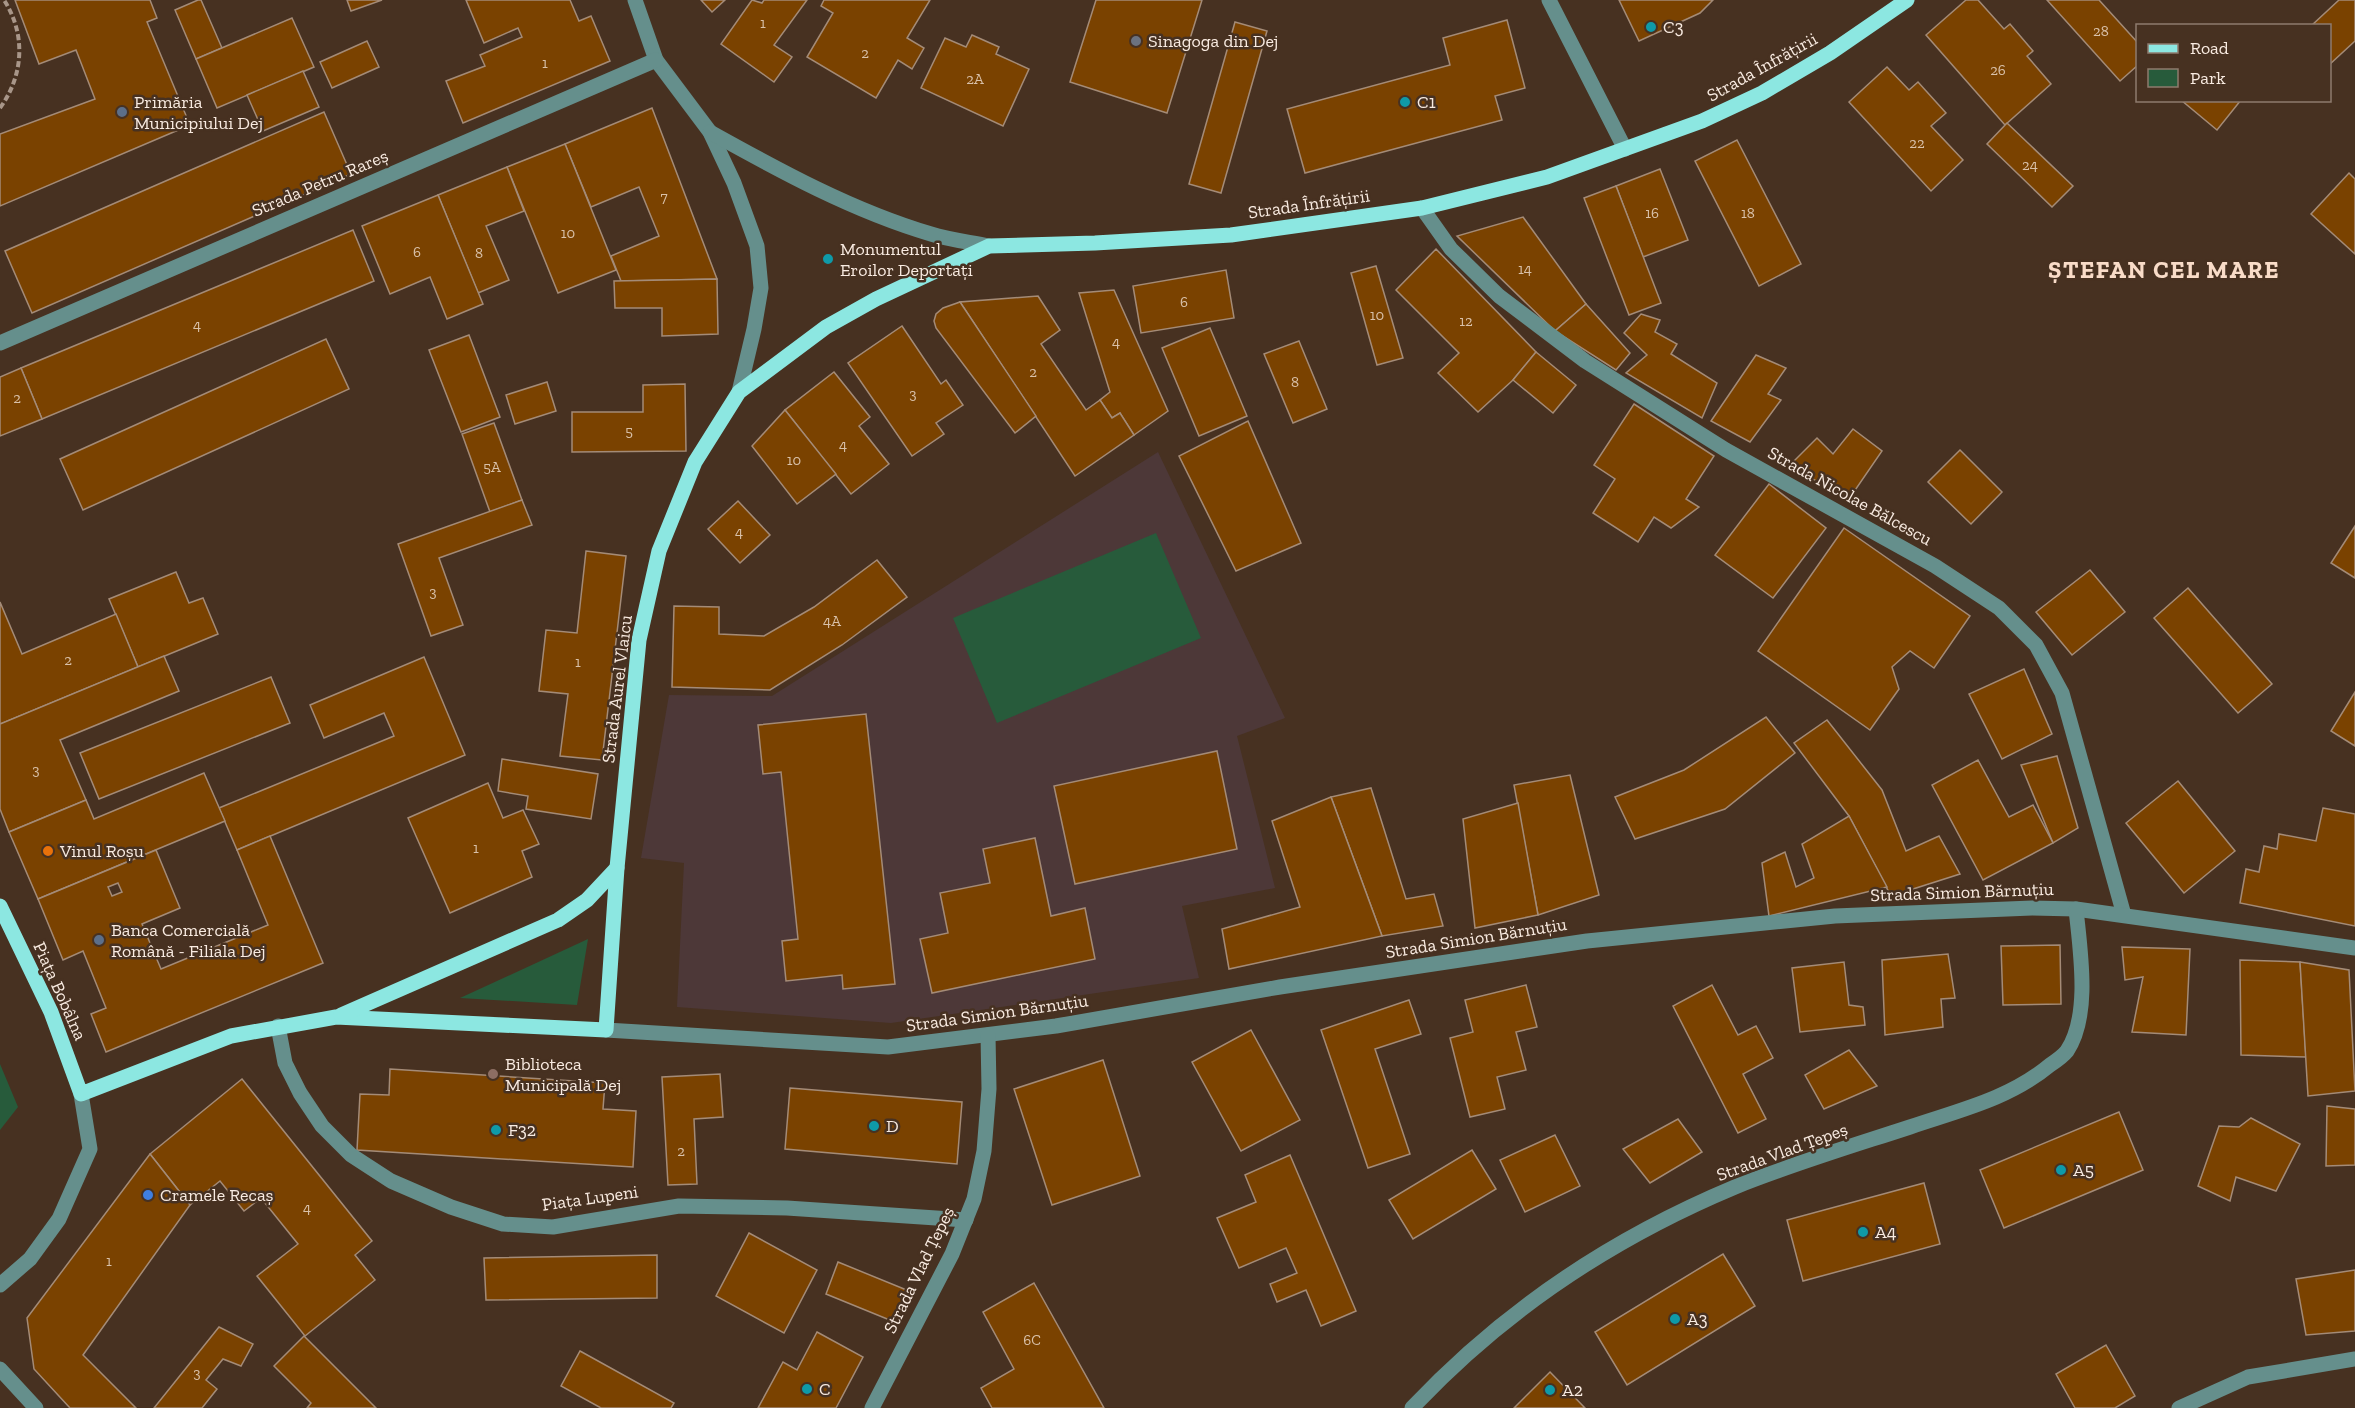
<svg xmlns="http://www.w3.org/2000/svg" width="2355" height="1408" font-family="'Zilla Slab',serif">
<rect width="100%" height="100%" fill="#473121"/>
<polygon fill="#4d3838" points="1158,452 1285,718 1237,736 1275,888 1182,906 1199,978 891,1023 677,1007 684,863 641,858 669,695 772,696"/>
<g fill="#275b3b">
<polygon points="1156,533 1201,638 997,723 953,618"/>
<polygon points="588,939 577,1005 460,998"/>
<polygon points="0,1064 18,1107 0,1130"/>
</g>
<g fill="#7a4200" stroke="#a48b77" stroke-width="1.5" fill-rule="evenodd">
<polygon points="15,0 150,0 157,18 147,22 190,125 0,206 0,134 95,99 76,50 39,64"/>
<polygon points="198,0 201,0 222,48 196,59 175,10"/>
<polygon points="347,0 382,0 351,11"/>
<polygon points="466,0 570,0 579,21 591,16 610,61 463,123 446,81 485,66 480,55 522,37 518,28 484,43"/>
<polygon points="701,0 725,0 712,12"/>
<polygon points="752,0 762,3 764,0 807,0 774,45 792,57 774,82 721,44"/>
<polygon points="824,0 930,0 907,38 924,48 912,69 898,60 876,98 807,57 833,13 821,6"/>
<polygon points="1096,0 1202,0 1167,113 1070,82"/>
<polygon points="1619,0 1713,0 1700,13 1639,41"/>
<polygon points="1966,0 1978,0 2004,29 2010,24 2033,51 2027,56 2051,84 2005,125 1926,35"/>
<polygon points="2047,0 2099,0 2138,43 2138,65 2120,81"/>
<polygon points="2339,0 2355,0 2355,41 2330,64 2330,26 2311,26"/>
<polygon points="292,18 314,67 217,108 196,59"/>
<polygon points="1507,20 1525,88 1495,96 1502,120 1305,173 1287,109 1450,65 1443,38"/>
<polygon points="1235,22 1267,31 1221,193 1189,184"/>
<polygon points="972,35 999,47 996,54 1029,69 1003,126 921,88 945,38 966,47"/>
<polygon points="367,41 379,67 332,88 320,62"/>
<polygon points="1887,67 1909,90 1918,82 1946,113 1931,126 1963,160 1931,191 1849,102"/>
<polygon points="303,71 319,107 263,131 247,95"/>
<polygon points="2181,100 2241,100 2217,130"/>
<polygon points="652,108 717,279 621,281 611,256 659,236 639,187 591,207 565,144"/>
<polygon points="324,112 351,174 32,313 5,251"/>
<polygon points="2007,123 2073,186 2052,207 1987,144"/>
<polygon points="1737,140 1801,264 1759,286 1695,161"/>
<polygon points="565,144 616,270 558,293 507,167"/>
<polygon points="507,167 524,211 486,226 509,280 478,293 438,195"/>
<polygon points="1660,169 1688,240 1643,257 1616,186"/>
<polygon points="2349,173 2355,179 2355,254 2311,214"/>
<polygon points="1616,186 1661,303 1629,315 1584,198"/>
<polygon points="438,195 483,304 447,319 430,277 390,294 362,226"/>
<polygon points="1523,217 1586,304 1555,331 1457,236"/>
<polygon points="353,230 374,281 42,419 21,368"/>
<polygon points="1436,249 1536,352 1513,380 1478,412 1438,373 1459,353 1396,290"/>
<polygon points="1376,266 1403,358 1377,365 1351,273"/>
<polygon points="1226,270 1234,318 1141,333 1133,286"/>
<polygon points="717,279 718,334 662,336 662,308 615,308 614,281"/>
<polygon points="1114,290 1168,411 1134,435 1120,413 1112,418 1100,400 1110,392 1079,293"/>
<polygon points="1038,296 1060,330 1041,344 1086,410 1100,400 1112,418 1120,413 1134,435 1075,476 960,302"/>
<polygon points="960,302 1036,416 1015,433 936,328 934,321 936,314 943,308"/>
<polygon points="1586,304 1630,353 1616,370 1555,331"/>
<polygon points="1641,314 1660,320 1655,332 1677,344 1671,354 1717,383 1702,418 1626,373 1647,355 1624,333"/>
<polygon points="902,326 941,384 946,380 963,405 936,423 944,434 912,456 848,363"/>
<polygon points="1210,328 1247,416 1199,436 1162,348"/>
<polygon points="469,335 500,417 461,432 429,350"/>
<polygon points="326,339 349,389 83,510 60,459"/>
<polygon points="1299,341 1327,409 1293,423 1264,354"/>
<polygon points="1536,352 1576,385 1553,413 1513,380"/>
<polygon points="1756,355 1786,368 1768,394 1781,400 1750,442 1711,421"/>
<polygon points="21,368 42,419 0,436 0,377"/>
<polygon points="834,372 870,417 859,426 889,464 851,494 785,410"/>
<polygon points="547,382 556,411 515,424 506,395"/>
<polygon points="685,384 686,451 572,452 572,412 643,412 643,385"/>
<polygon points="1634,404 1714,456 1686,499 1699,507 1671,528 1654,517 1638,542 1593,513 1615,479 1594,465"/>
<polygon points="785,410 836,474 797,504 752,446"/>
<polygon points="1248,421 1301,543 1236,571 1179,456"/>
<polygon points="494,423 522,500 490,512 462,434"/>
<polygon points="1853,429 1882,451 1849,499 1789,466 1817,438 1833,454"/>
<polygon points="1960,450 2002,492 1971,524 1928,482"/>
<polygon points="1769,484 1826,528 1773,598 1715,555"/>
<polygon points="522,500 532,525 439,558 463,625 431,636 398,544"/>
<polygon points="738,501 770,535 740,563 708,529"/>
<polygon points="2355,526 2355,578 2331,563"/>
<polygon points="1844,528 1970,616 1934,668 1910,651 1892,667 1899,689 1870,730 1758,651"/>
<polygon points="586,551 626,556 602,760 560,756 568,694 539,691 546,630 577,633"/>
<polygon points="877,560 907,597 842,645 770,690 672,687 674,606 719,607 719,634 764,636 814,607"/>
<polygon points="2090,570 2125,612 2072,655 2036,612"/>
<polygon points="176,572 189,603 203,598 218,634 138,667 109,599"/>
<polygon points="2188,588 2272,684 2238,713 2154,618"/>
<polygon points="0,602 22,654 116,614 138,667 0,724"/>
<polygon points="164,656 179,691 60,740 86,800 9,832 0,809 0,724"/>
<polygon points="424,657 465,755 237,850 219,808 394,736 384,713 324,738 310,705"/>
<polygon points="2024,669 2052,734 2002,759 1969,694"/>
<polygon points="271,677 290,723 99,799 80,753"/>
<polygon points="2355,692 2355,746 2331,731"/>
<polygon points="866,714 895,984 843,989 842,975 786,981 782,941 798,939 781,772 763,774 758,725"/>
<polygon points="1766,717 1795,753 1725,809 1635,839 1615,797 1684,770"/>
<polygon points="1827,720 1882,790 1906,851 1939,836 1960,874 1891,896 1849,816 1794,743"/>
<polygon points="1217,751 1237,849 1075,884 1054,786"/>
<polygon points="2057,756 2078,828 2053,843 2021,765"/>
<polygon points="502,759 598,774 591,819 526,809 528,796 498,791"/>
<polygon points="1978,760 2009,817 2033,805 2053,843 1983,880 1932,785"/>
<polygon points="204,773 225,821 38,899 9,832 86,800 94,819"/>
<polygon points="1570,775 1599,895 1538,915 1514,785"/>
<polygon points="2178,781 2235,851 2184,893 2126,823"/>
<polygon points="488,783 503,818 523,810 539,844 522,851 532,877 450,913 408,818"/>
<polygon points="1371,788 1406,899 1434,894 1443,926 1382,936 1331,797"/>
<polygon points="1331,797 1382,936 1229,969 1222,929 1300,907 1272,821"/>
<polygon points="1518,803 1538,915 1475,928 1463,819"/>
<polygon points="2323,808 2355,814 2355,926 2240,903 2246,869 2259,872 2264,846 2277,849 2279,834 2316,841"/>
<polygon points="1849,816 1887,887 1769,916 1762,863 1785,852 1796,887 1814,878 1802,844"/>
<path d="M270,836l53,127 -217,89 -15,-38 15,-6 -23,-57 -20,9 -25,-61 118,-49 24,58 -38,16 19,45 107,-44 -31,-75zM118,883l4,9 -10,4 -4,-9z"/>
<polygon points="1035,838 1051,916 1085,908 1095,959 932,993 920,939 948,933 940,893 990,883 983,849"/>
<polygon points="2060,945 2061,1004 2003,1005 2001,946"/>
<polygon points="2122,947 2190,949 2186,1035 2132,1032 2143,977 2125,980"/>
<polygon points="1948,954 1955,998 1941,999 1943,1027 1885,1035 1882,960"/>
<polygon points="2240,960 2300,962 2306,1057 2241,1055"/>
<polygon points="1844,962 1849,1005 1863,1007 1865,1025 1800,1032 1792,968"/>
<polygon points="2300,962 2349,970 2355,1091 2308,1096"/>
<polygon points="1526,985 1537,1027 1516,1032 1526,1070 1497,1077 1505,1109 1470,1117 1450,1038 1473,1032 1465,1000"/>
<polygon points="1712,985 1738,1035 1756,1026 1773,1058 1743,1074 1766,1119 1738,1133 1673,1006"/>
<polygon points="1409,1000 1421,1034 1375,1049 1410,1154 1368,1168 1321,1030"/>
<polygon points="1251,1030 1300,1120 1241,1151 1192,1062"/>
<polygon points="1849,1050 1877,1086 1824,1109 1805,1075"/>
<polygon points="1103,1060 1140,1176 1052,1205 1014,1089"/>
<polygon points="390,1069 605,1083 603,1109 636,1111 633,1167 357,1150 360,1094 389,1095"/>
<polygon points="720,1074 723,1117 694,1119 697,1184 668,1185 662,1077"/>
<polygon points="242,1079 372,1241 355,1255 375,1280 305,1336 257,1276 298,1244 261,1198 244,1211 220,1181 190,1205 150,1154"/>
<polygon points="790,1088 962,1102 957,1164 785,1149"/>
<polygon points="2327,1106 2355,1109 2355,1165 2326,1166"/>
<polygon points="2119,1112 2143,1170 2004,1228 1980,1170"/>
<polygon points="2251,1118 2300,1144 2276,1191 2236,1177 2230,1201 2198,1186 2219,1126 2239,1127"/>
<polygon points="1678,1119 1702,1152 1650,1183 1623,1149"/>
<polygon points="1555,1135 1580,1186 1525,1212 1500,1160"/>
<polygon points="1472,1150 1496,1189 1413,1239 1389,1200"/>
<polygon points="150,1154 190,1205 83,1355 136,1408 70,1408 34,1369 27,1318"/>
<polygon points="1290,1155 1356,1311 1321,1326 1306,1290 1277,1302 1270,1284 1297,1273 1286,1248 1239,1268 1217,1218 1256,1202 1245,1175"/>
<polygon points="1924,1183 1940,1244 1803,1281 1787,1220"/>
<polygon points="749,1233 817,1270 784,1333 716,1296"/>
<polygon points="1723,1254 1755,1306 1627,1385 1595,1332"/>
<polygon points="657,1255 657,1298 486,1300 484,1258"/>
<polygon points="838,1262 909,1291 897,1323 826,1294"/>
<polygon points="2355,1270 2355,1331 2306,1335 2296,1279"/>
<polygon points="1034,1283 1104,1408 992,1408 981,1388 1014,1369 983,1312"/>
<polygon points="219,1327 253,1344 241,1366 223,1359 206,1380 217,1389 202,1408 154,1408"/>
<polygon points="817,1332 863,1357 836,1408 758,1408 783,1362 797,1370"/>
<polygon points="304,1336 376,1408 307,1408 311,1403 274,1366"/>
<polygon points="2106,1345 2135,1396 2115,1408 2075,1408 2056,1374"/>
<polygon points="580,1351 674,1403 671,1408 601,1408 561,1386"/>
<polygon points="1550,1372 1585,1408 1514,1408"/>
</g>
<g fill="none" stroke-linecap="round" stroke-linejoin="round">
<path stroke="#a89689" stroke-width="4" stroke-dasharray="6 3" stroke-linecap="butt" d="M0,108c24,-33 26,-74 4,-108"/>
<g stroke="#658f8c" stroke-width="15">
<polyline points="635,0 656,60 710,132 734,183 757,246 761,288 754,329 739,392"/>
<polyline points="1549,0 1625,149"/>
<path d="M710,132c70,39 143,79 221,102 19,6 39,8 58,12"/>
<polyline points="1422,208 1451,249 1499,296 1585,361 1726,450 1935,566 1999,608 2036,645 2062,693 2124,915"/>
<polyline points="0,343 656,60"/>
<polyline points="278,1026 285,1063 300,1093 322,1126 351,1155 391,1181 451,1207 503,1224 553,1227 679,1206 787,1208 966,1220"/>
<polyline points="606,1030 888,1047 1056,1026 1280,987 1587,941 1835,916 2032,908 2076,909 2355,948"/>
<polyline points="0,1285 30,1259 59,1219 90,1149 81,1094"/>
<polyline points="0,1369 36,1408"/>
<polyline points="872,1408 952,1254 974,1199 984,1151 989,1089 988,1035"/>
<path d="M1412,1408c90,-96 201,-170 323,-221 57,-23 117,-41 175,-60 50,-17 99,-28 140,-62 6,-4 13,-9 17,-14 24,-36 13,-101 9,-142"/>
<polyline points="2179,1408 2248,1377 2355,1359"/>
</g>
<g stroke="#8ce7e1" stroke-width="15">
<polyline points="0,906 51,1012 81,1094 231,1036 336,1017 606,1030 617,868 639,640 659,551 695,462 739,392 826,327 876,299 989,246 1095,243 1231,235 1422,208 1547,177 1702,121 1762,93 1830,53 1907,0"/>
<polyline points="341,1015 558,920 587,900 617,868"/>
</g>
</g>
<g fill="#0f9aa8" stroke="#473121" stroke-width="2">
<circle cx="1651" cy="27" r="6"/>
<circle cx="1405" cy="102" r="6"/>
<circle cx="828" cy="259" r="6"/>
<circle cx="874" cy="1126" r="6"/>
<circle cx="496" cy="1130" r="6"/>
<circle cx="2061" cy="1170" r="6"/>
<circle cx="1863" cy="1232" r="6"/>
<circle cx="1675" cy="1319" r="6"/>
<circle cx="807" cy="1389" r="6"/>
<circle cx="1550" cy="1390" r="6"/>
</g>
<circle fill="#6b7280" stroke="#473121" stroke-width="2" cx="1136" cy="41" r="6"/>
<g fill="#5c6f8a" stroke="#473121" stroke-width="2">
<circle cx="122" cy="112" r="6"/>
<circle cx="99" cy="940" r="6"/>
</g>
<circle fill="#e8710a" stroke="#473121" stroke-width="2" cx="48" cy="851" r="6"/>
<circle fill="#8d6e63" stroke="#473121" stroke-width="2" cx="493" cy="1074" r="6"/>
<circle fill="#3f7fe0" stroke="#473121" stroke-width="2" cx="148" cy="1195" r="6"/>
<g text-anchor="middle" stroke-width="5" stroke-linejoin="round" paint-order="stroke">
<g font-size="15" fill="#d9c1a9">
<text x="763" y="28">1</text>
<text x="2101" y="36">28</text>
<text x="865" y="58">2</text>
<text x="545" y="68">1</text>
<text x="1998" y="75">26</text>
<text x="975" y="84">2A</text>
<text x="1917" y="148">22</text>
<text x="2030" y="170">24</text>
<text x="664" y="202">7</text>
<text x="1652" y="218">16</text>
<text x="1748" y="218">18</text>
<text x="568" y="238">10</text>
<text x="417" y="257">6</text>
<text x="479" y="258">8</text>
<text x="1525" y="274">14</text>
<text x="1184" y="307">6</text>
<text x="1377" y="320">10</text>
<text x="1466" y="326">12</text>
<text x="197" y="330">4</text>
<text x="1116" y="347">4</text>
<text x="1033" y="377">2</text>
<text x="1295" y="387">8</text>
<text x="913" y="399">3</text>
<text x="17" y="403">2</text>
<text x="629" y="436">5</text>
<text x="843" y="450">4</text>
<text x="794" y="465">10</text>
<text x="492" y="472">5A</text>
<text x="739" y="537">4</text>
<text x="433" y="597">3</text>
<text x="832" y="626">4A</text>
<text x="68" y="665">2</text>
<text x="578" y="667">1</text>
<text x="36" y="775">3</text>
<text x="476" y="853">1</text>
<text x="681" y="1156">2</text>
<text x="307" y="1213">4</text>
<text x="109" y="1266">1</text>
<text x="1032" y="1345">6C</text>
<text x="197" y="1378">3</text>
</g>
<g font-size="18" fill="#f9ebe1" stroke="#473121" text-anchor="start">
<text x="1663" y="33">C3</text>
<text x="1148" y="47">Sinagoga din Dej</text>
<text x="134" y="108">Primăria<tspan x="134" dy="21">Municipiului Dej</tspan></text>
<text x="1417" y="108">C1</text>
<text x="840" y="255">Monumentul<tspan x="840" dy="21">Eroilor Deportați</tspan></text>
<text x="60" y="857">Vinul Roșu</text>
<text x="111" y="936">Banca Comercială<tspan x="111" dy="21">Română - Filiala Dej</tspan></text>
<text x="505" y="1070">Biblioteca<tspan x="505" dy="21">Municipală Dej</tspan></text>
<text x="886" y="1132">D</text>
<text x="508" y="1136">F32</text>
<text x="2073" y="1176">A5</text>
<text x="160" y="1201">Cramele Recaș</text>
<text x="1875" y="1238">A4</text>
<text x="1687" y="1325">A3</text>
<text x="819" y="1395">C</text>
<text x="1562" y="1396">A2</text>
</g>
<g font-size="18" fill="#f9ebe1" stroke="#473121">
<text transform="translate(1762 67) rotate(-29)" y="6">Strada Înfrățirii</text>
<text transform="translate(320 183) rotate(-23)" y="6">Strada Petru Rareș</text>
<text transform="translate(1309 204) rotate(-8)" y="6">Strada Înfrățirii</text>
<text transform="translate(1850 496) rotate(29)" y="6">Strada Nicolae Bălcescu</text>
<text transform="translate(617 689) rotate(-83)" y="6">Strada Aurel Vlaicu</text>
<text transform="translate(1962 892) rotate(-2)" y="6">Strada Simion Bărnuțiu</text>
<text transform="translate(1476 938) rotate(-9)" y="6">Strada Simion Bărnuțiu</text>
<text transform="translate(60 991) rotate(66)" y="6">Piața Bobâlna</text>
<text transform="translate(997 1013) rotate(-8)" y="6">Strada Simion Bărnuțiu</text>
<text transform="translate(1782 1152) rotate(-20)" y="6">Strada Vlad Țepeș</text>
<text transform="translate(590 1198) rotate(-8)" y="6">Piața Lupeni</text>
<text transform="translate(919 1270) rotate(-64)" y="6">Strada Vlad Țepeș</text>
</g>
<g font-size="24" font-weight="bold" letter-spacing="1.5" fill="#f9dcc8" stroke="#473121">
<text x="2164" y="278">ȘTEFAN CEL MARE</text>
</g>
</g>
<rect x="2136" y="24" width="195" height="78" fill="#473121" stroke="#8e7b6e" stroke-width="1.5"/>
<rect x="2148" y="44" width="30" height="9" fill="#8ce7e1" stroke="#8e7b6e" stroke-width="1.5"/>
<text x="2190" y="54" font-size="18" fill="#f9ebe1">Road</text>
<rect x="2148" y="69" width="30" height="18" fill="#275b3b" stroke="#8e7b6e" stroke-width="1.5"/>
<text x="2190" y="84" font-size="18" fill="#f9ebe1">Park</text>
</svg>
